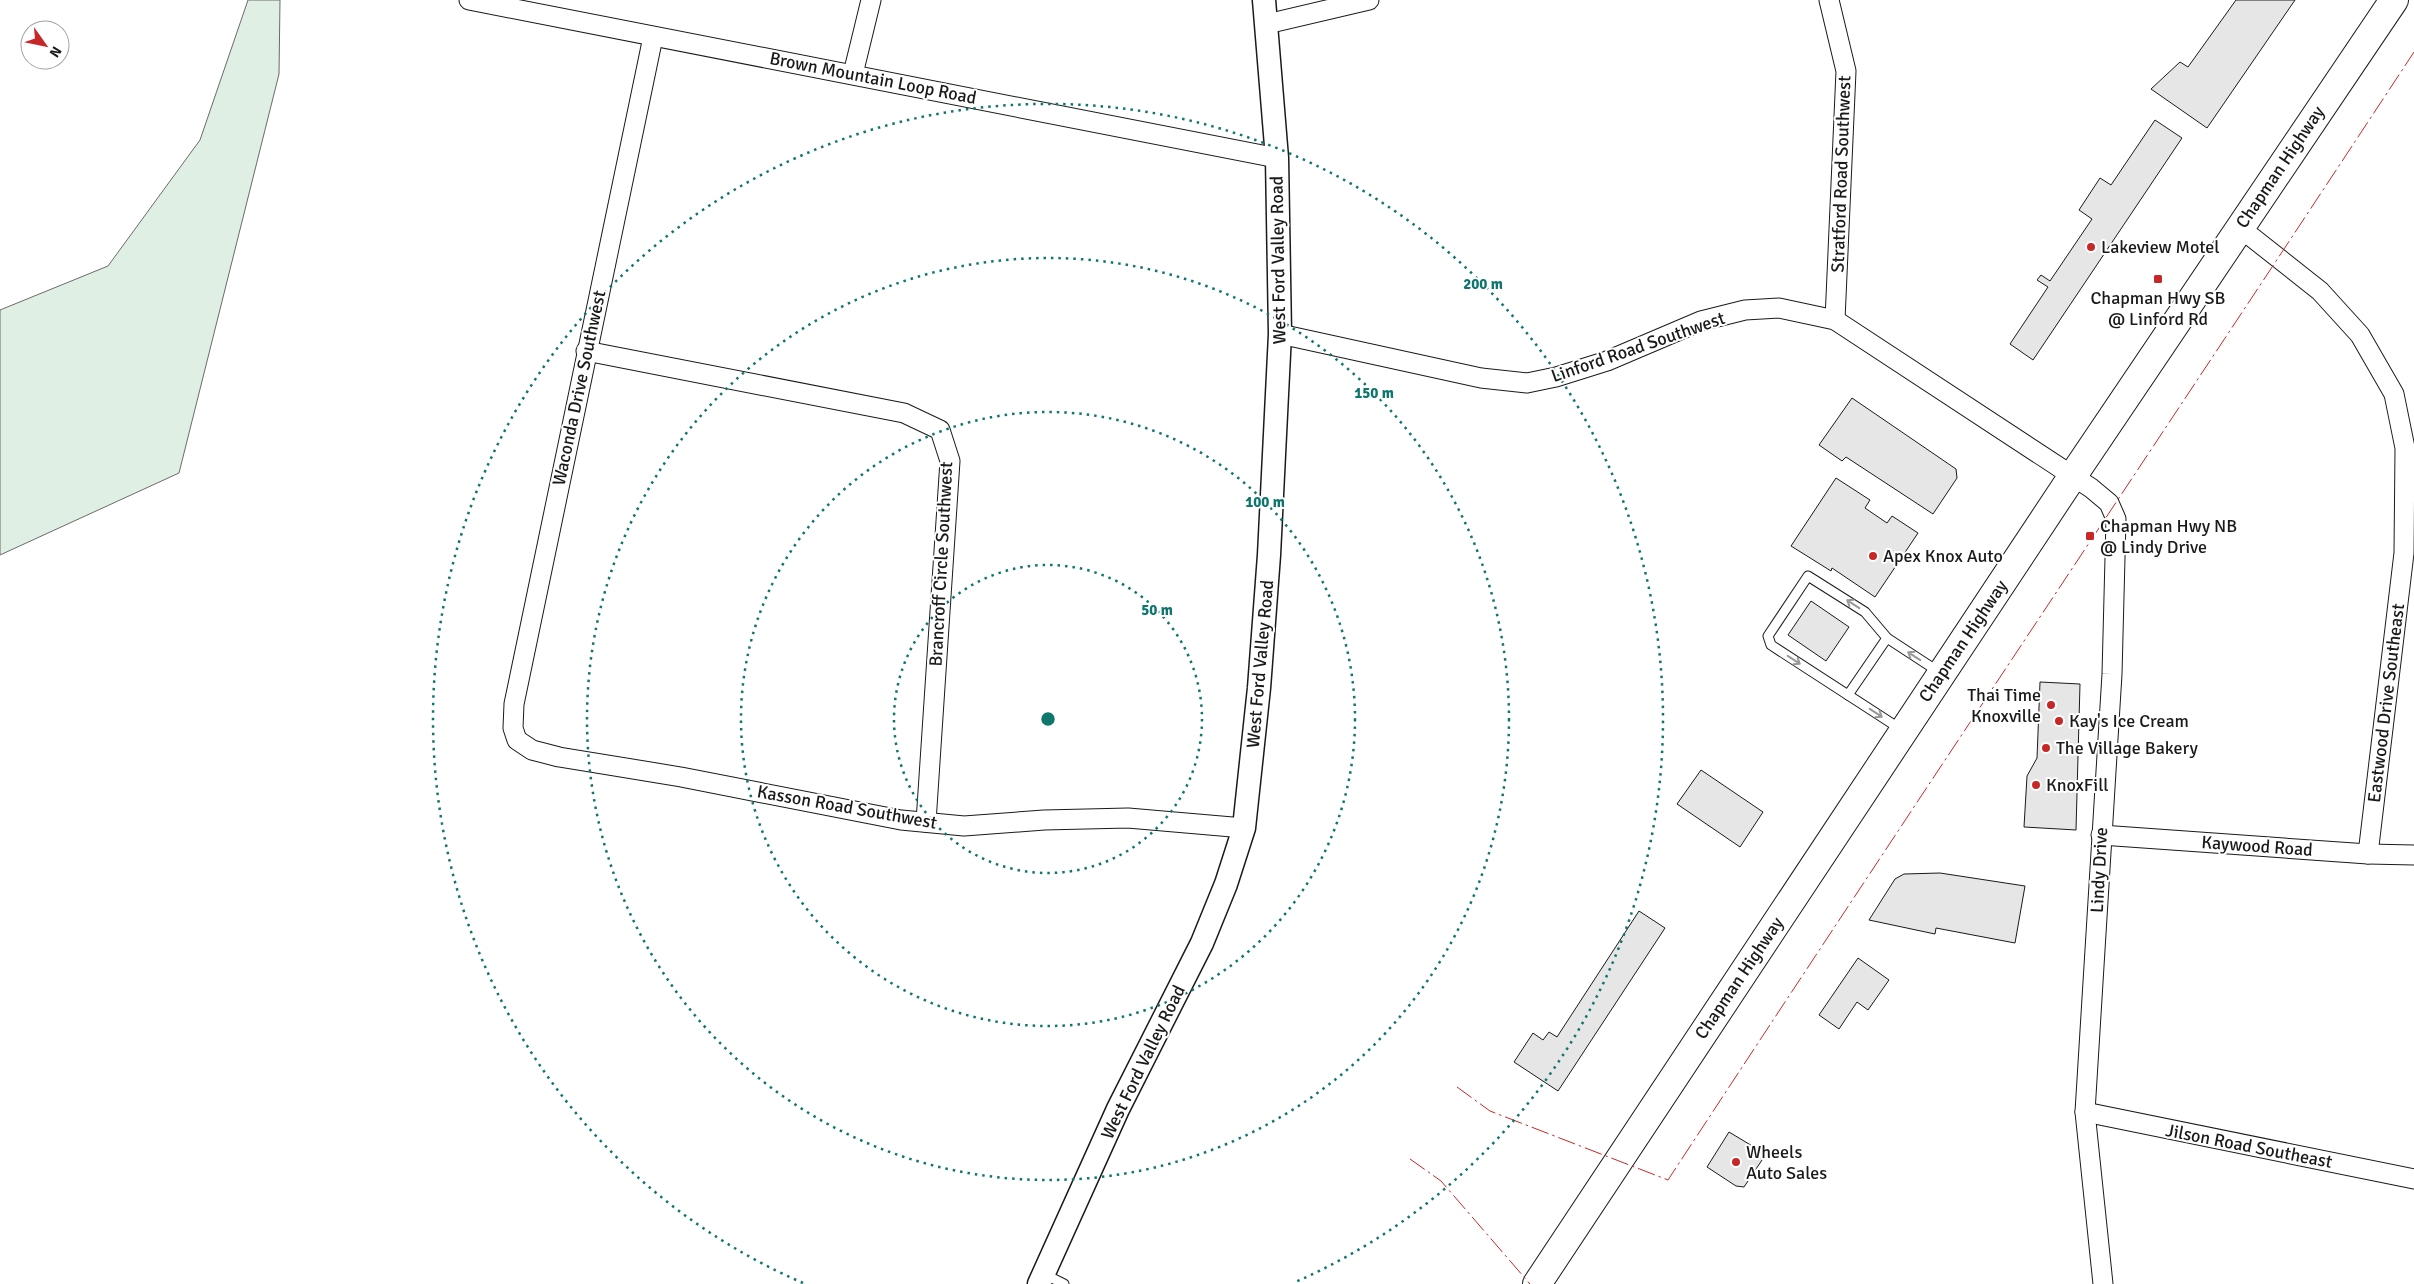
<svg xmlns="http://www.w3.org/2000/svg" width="2414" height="1284" font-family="Signika,sans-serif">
<rect width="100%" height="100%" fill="#fff"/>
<polygon fill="#e0efe3" stroke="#6a6a6a" points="248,0 280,0 279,74 179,473 0,555 0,310 108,266 200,140"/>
<g fill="#e6e6e6" stroke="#1a1a1a">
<polygon points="2236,0 2295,0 2207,128 2151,89 2180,62 2188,67"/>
<polygon points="2155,120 2182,138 2033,360 2010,344 2048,287 2037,280 2041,275 2050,281 2092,219 2079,210 2100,178 2111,185"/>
<polygon points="1852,398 1956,469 1957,478 1933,514 1846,457 1842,461 1819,445"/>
<polygon points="1836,478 1870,500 1865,508 1887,523 1892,516 1918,533 1875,597 1832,568 1831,571 1791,546"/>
<polygon points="1811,601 1849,627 1826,661 1788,635"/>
<polygon points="2040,682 2080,684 2076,830 2024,827 2027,776 2037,758"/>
<polygon points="1701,770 1763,812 1740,847 1677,804"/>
<polygon points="1940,873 2025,886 2015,943 1936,928 1935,934 1869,920 1895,879 1904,874"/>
<polygon points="1639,911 1665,928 1558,1091 1514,1062 1533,1033 1543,1040 1549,1032 1557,1037"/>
<polygon points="1858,958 1889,980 1868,1010 1857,1002 1839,1029 1819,1015"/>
<polygon points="1729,1132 1759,1150 1764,1157 1744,1187 1736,1186 1707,1167"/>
</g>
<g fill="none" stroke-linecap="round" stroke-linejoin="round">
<defs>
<g id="service">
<polyline points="1848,695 1887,638"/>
<polyline points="1902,730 1771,645 1768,636 1808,576 1865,612 1887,638 1939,672"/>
<polyline points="1044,1274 1064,1284"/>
</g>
<g id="minor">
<polyline points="469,0 1277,158"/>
<polyline points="1829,0 1846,71 1835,320"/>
<polyline points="1267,24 1369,0"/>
<polyline points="653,37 514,704 513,728 517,740 532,750 559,757 681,777 901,820 964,826 1044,820 1128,818 1244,828"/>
<polyline points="853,74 871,0"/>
<polyline points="2239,227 2320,291 2360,335 2394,394 2405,448 2404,553 2368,854"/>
<polyline points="1280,334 1481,378 1527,383 1556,377 1607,361 1701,321 1745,310 1779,308 1835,320 2091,488 2109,503 2116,519 2112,674 2085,1112 2103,1284"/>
<polyline points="586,351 904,413 940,430 950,461 926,822"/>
<polyline points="2101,835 2368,854 2414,855"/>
<polyline points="2085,1112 2414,1179"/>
</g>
<polyline id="tertiary" points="1039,1284 1118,1109 1202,943 1226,884 1244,828 1259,688 1269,555 1280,334 1277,158 1264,0"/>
<polyline id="trunk" points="1537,1284 2072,477 2394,0"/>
</defs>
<use href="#service" stroke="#1a1a1a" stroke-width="11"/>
<use href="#minor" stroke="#1a1a1a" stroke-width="21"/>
<use href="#tertiary" stroke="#1a1a1a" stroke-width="25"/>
<use href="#trunk" stroke="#1a1a1a" stroke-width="30"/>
<use href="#service" stroke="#fff" stroke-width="9"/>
<use href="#minor" stroke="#fff" stroke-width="19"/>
<use href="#tertiary" stroke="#fff" stroke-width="22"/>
<use href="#trunk" stroke="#fff" stroke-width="28"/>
<g stroke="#c62828" stroke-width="1" stroke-dasharray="18 4 2.5 4" stroke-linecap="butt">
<path d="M1457,1087l33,24 178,69c247,-377 498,-751 746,-1128"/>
<polyline points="1410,1159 1441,1181 1530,1284"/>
</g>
</g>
<defs><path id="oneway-shaft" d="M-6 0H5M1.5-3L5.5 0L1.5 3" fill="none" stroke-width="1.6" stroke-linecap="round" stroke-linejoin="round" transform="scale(1.25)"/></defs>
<g stroke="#989898">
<use href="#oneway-shaft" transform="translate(1853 604) rotate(-147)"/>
<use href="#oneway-shaft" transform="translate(1914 656) rotate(-147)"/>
<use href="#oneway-shaft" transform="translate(1794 660) rotate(33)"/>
<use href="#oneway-shaft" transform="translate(1876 713) rotate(33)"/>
</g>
<g fill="none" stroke="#0f766e" stroke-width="2.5" stroke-dasharray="2.5 5">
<circle cx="1048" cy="719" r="154"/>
<circle cx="1048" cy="719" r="307"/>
<circle cx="1048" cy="719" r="461"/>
<path d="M803 1283A615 615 0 1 1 1293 1283"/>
</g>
<g fill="#c62828" stroke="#fff" stroke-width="2">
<circle cx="2091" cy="247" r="5"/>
<rect x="2153" y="274" width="10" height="10" rx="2.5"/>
<rect x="2085" y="531" width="10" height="10" rx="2.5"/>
<circle cx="1873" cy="556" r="5"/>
<circle cx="2051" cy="705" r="5"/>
<circle cx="2059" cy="721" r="5"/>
<circle cx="2046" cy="748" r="5"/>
<circle cx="2036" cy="785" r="5"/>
<circle cx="1736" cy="1162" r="5"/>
</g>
<g text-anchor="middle" stroke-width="4" stroke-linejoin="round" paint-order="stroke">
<g font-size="18" fill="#1a1a1a" stroke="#fff">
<text transform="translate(873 78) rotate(11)" y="6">Brown Mountain Loop Road</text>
<text transform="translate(2280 167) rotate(-56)" y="6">Chapman Highway</text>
<text transform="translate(1841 174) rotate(-88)" y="6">Stratford Road Southwest</text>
<text transform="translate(1278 260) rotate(-91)" y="6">West Ford Valley Road</text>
<text transform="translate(1638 347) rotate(-19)" y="6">Linford Road Southwest</text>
<text transform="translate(579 388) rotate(-78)" y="6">Waconda Drive Southwest</text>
<text transform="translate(941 564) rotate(-87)" y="6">Brancroff Circle Southwest</text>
<text transform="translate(1963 641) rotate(-56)" y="6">Chapman Highway</text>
<text transform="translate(1260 664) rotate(-85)" y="6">West Ford Valley Road</text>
<text transform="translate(2386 703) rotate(-83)" y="6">Eastwood Drive Southeast</text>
<text transform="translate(847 807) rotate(10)" y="6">Kasson Road Southwest</text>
<text transform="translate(2257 846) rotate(4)" y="6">Kaywood Road</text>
<text transform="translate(2099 870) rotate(-87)" y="6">Lindy Drive</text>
<text transform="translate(1739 978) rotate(-56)" y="6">Chapman Highway</text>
<text transform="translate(1143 1062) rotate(-64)" y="6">West Ford Valley Road</text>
<text transform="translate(2249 1146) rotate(11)" y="6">Jilson Road Southeast</text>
</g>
<g font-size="18" fill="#1a1a1a" stroke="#fff" text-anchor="start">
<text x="2101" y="253">Lakeview Motel</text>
<text x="2158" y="304" text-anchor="middle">Chapman Hwy SB<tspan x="2158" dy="21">@ Linford Rd</tspan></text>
<text x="2100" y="532">Chapman Hwy NB<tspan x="2100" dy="21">@ Lindy Drive</tspan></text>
<text x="1883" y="562">Apex Knox Auto</text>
<text x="2041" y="701" text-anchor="end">Thai Time<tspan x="2041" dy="21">Knoxville</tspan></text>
<text x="2069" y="727">Kay's Ice Cream</text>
<text x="2056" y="754">The Village Bakery</text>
<text x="2046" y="791">KnoxFill</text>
<text x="1746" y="1158">Wheels<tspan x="1746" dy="21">Auto Sales</tspan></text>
</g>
</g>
<circle cx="1048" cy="719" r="8" fill="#0f766e" stroke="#fff" stroke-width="2.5"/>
<g font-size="15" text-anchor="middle" font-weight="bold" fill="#0f766e" stroke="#fff" stroke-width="4" stroke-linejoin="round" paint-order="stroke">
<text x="1483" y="289">200 m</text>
<text x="1374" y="398">150 m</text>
<text x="1265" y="507">100 m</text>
<text x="1157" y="615">50 m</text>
</g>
<g transform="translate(45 45) rotate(123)"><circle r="24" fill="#ffffff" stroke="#a3a3a3"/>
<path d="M0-4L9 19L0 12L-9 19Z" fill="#c62828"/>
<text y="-8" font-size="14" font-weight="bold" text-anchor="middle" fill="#1a1a1a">N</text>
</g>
</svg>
